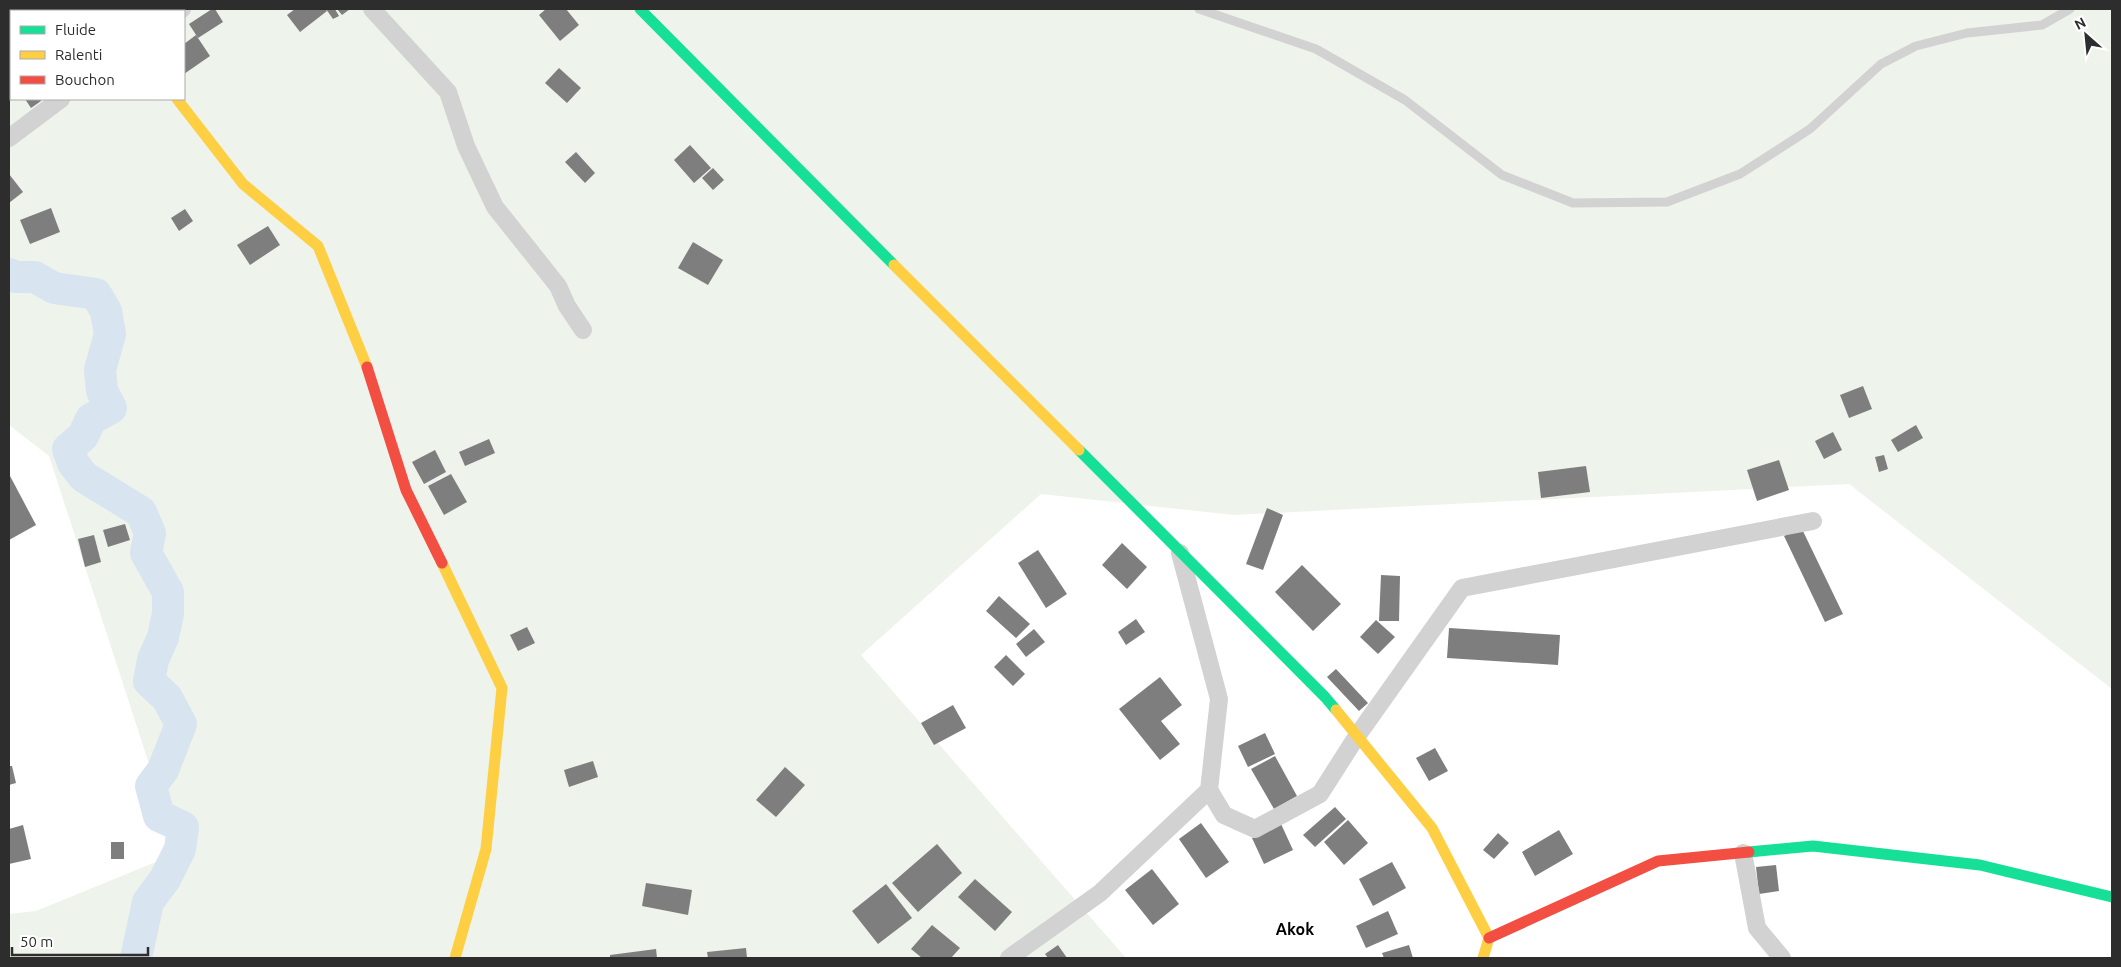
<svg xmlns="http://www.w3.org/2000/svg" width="2121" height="967" font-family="Ubuntu,sans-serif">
<rect width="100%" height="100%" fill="#fff"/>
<path fill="#eef3eb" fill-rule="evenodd" d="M9,9h2103v680l-263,-205 -615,31 -193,-21 -180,161 265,303h-1117v-44l27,-3 142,-58 -129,-397 -40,-31zM11,11h173v88h-173z"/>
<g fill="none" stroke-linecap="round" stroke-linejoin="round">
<polyline stroke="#d8e4f0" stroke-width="32" points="9,274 16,277 35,277 54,288 96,294 106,311 110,334 100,370 102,391 111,408 91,419 83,436 68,449 73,463 84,477 141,512 150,533 146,553 168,592 168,614 163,637 153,660 149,681 167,698 181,724 163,770 151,786 159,816 183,827 180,849 165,879 148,902 136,958"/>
</g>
<g fill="#7e7e7e">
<polygon points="212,9 215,9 223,22 198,38 189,24"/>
<polygon points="295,9 325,9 327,11 300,32 287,15"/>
<polygon points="326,9 335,9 339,16 333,19"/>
<polygon points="337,9 350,9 342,15"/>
<polygon points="546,9 566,9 579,25 560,41 539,15"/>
<polygon points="196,35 210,56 184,74 184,44"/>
<polygon points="559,68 581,88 567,103 545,83"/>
<polygon points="25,99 40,99 41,101 31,108"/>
<polygon points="690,145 711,168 694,183 674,160"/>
<polygon points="576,152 595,173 585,183 565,162"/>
<polygon points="713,168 724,180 713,190 702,178"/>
<polygon points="9,174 23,192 9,203"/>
<polygon points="51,208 60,232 30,244 20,220"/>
<polygon points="185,209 193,221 179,231 171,218"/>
<polygon points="268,226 280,245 250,265 237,245"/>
<polygon points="693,242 723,260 708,285 678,268"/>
<polygon points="1863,386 1872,409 1849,418 1840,395"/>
<polygon points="1916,425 1923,438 1898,452 1891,440"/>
<polygon points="1833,432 1842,450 1824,459 1815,441"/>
<polygon points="489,439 495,453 465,466 459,452"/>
<polygon points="435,450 446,472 424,484 412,462"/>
<polygon points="1884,455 1888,469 1879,472 1875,457"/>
<polygon points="1779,460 1789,490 1757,501 1747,470"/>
<polygon points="1586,466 1590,492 1541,498 1538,472"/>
<polygon points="9,474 36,525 9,540"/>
<polygon points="451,474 467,502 444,515 428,486"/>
<polygon points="1267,508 1283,515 1263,570 1246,564"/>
<polygon points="125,524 130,540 108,547 103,530"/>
<polygon points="1801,527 1843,614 1825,622 1784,536"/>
<polygon points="94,535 101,562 85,567 78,539"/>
<polygon points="1122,543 1147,567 1127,589 1102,565"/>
<polygon points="1038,550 1067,594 1046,608 1018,563"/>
<polygon points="1302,565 1341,604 1313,631 1275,592"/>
<polygon points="1381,575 1400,576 1399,621 1379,621"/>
<polygon points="999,596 1030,624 1016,638 986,611"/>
<polygon points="1136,619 1145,632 1126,645 1118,632"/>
<polygon points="1376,620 1395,637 1378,654 1360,637"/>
<polygon points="527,627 535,643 518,651 510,635"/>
<polygon points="1449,628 1560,635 1558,665 1447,658"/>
<polygon points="1034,629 1045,642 1026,657 1016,644"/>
<polygon points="1006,655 1025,674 1013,686 994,667"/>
<polygon points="1336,669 1368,703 1359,711 1327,677"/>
<polygon points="1160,677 1182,705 1161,721 1180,744 1160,760 1119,709"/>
<polygon points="953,705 966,728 934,745 921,723"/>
<polygon points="1265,733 1275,754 1248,767 1238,746"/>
<polygon points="1435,748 1448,771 1429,781 1416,758"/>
<polygon points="1275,756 1297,796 1274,809 1251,769"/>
<polygon points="593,761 598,777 569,787 564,770"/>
<polygon points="9,766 12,766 16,783 9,785"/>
<polygon points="785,767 805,785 776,817 756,800"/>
<polygon points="1335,807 1346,819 1315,847 1303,835"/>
<polygon points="1348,820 1368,843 1344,865 1324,842"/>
<polygon points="1201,823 1229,862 1206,878 1179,839"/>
<polygon points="1281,824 1293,850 1264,864 1252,838"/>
<polygon points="23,825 31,859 9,864 9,829"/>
<polygon points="1559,830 1573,854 1535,876 1522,852"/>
<polygon points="1498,833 1509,843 1494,859 1483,850"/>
<rect x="111" y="842" width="13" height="17"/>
<polygon points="937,844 962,873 918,912 892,883"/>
<polygon points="1392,862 1406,888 1373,906 1359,879"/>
<polygon points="1776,865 1779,891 1759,894 1756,867"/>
<polygon points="1152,869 1179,904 1153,925 1125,890"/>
<polygon points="975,879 1012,912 995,931 958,897"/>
<polygon points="646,883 692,890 688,915 642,906"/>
<polygon points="886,884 912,918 878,944 852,911"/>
<polygon points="1388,911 1398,934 1366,948 1356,926"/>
<polygon points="932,925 960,948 951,958 922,958 911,949"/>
<polygon points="1058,945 1067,958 1048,958 1045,954"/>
<polygon points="1409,945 1413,958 1384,958 1382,953"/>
<polygon points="746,948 747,958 708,958 707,952"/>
<polygon points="656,949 657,958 610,958 610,955"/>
</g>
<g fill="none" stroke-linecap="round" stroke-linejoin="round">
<polyline stroke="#d2d2d2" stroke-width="9" points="1199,9 1316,49 1405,100 1502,175 1573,203 1667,202 1740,174 1810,129 1881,64 1916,46 1967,33 2042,25 2070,9"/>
<g stroke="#d2d2d2" stroke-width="18">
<polyline points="372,9 448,92 466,146 495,207 558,286 567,306 583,330"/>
<polyline points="179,11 182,9"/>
<polyline points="9,138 61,99"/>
<polyline points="1209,790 1224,815 1255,829 1320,794 1357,736 1462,588 1813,521"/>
<polyline points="1743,853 1757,928 1782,958"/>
<polyline points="1009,958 1100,893 1209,790 1219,699 1180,553"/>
</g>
<g stroke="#16e098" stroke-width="11">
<polyline points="640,9 894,265"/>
<polyline points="1079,450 1325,697 1336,710"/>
<polyline points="1749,852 1813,846 1980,865 2112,897"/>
</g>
<g stroke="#ffcf43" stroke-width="11">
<polyline points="177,99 243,184 318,246 367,367"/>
<polyline points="894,265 1079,450"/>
<polyline points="442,563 502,688 486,849 455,958"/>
<polyline points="1336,710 1432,828 1489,938 1483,958"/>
</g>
<g stroke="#f24e42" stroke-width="11">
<polyline points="367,367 406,490 442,563"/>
<polyline points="1489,938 1658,861 1749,852"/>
</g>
</g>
<g text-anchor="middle" stroke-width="5" stroke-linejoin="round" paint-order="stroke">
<g font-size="16" font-weight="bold" fill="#000" stroke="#fff">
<text x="1295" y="935">Akok</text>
</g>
</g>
<rect width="2121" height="967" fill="none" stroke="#2d2d2d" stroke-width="20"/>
<rect x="10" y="10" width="175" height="90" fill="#ffffff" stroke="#ababab"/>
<rect x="20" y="26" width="25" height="8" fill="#16e098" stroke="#ababab"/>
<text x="55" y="35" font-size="15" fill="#2d2d2d">Fluide</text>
<rect x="20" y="51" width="25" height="8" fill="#ffcf43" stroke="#ababab"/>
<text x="55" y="60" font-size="15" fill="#2d2d2d">Ralenti</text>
<rect x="20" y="76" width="25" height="8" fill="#f24e42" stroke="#ababab"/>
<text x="55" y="85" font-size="15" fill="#2d2d2d">Bouchon</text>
<g transform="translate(2086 35) rotate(333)" stroke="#ffffff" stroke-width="4" paint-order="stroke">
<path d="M0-4L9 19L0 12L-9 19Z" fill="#2d2d2d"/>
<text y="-8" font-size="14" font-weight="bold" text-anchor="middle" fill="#2d2d2d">N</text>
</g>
<path d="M12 947v8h136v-8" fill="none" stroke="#2d2d2d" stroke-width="2.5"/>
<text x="20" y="947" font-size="15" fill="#2d2d2d" stroke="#ffffff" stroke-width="4" paint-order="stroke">50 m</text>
</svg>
